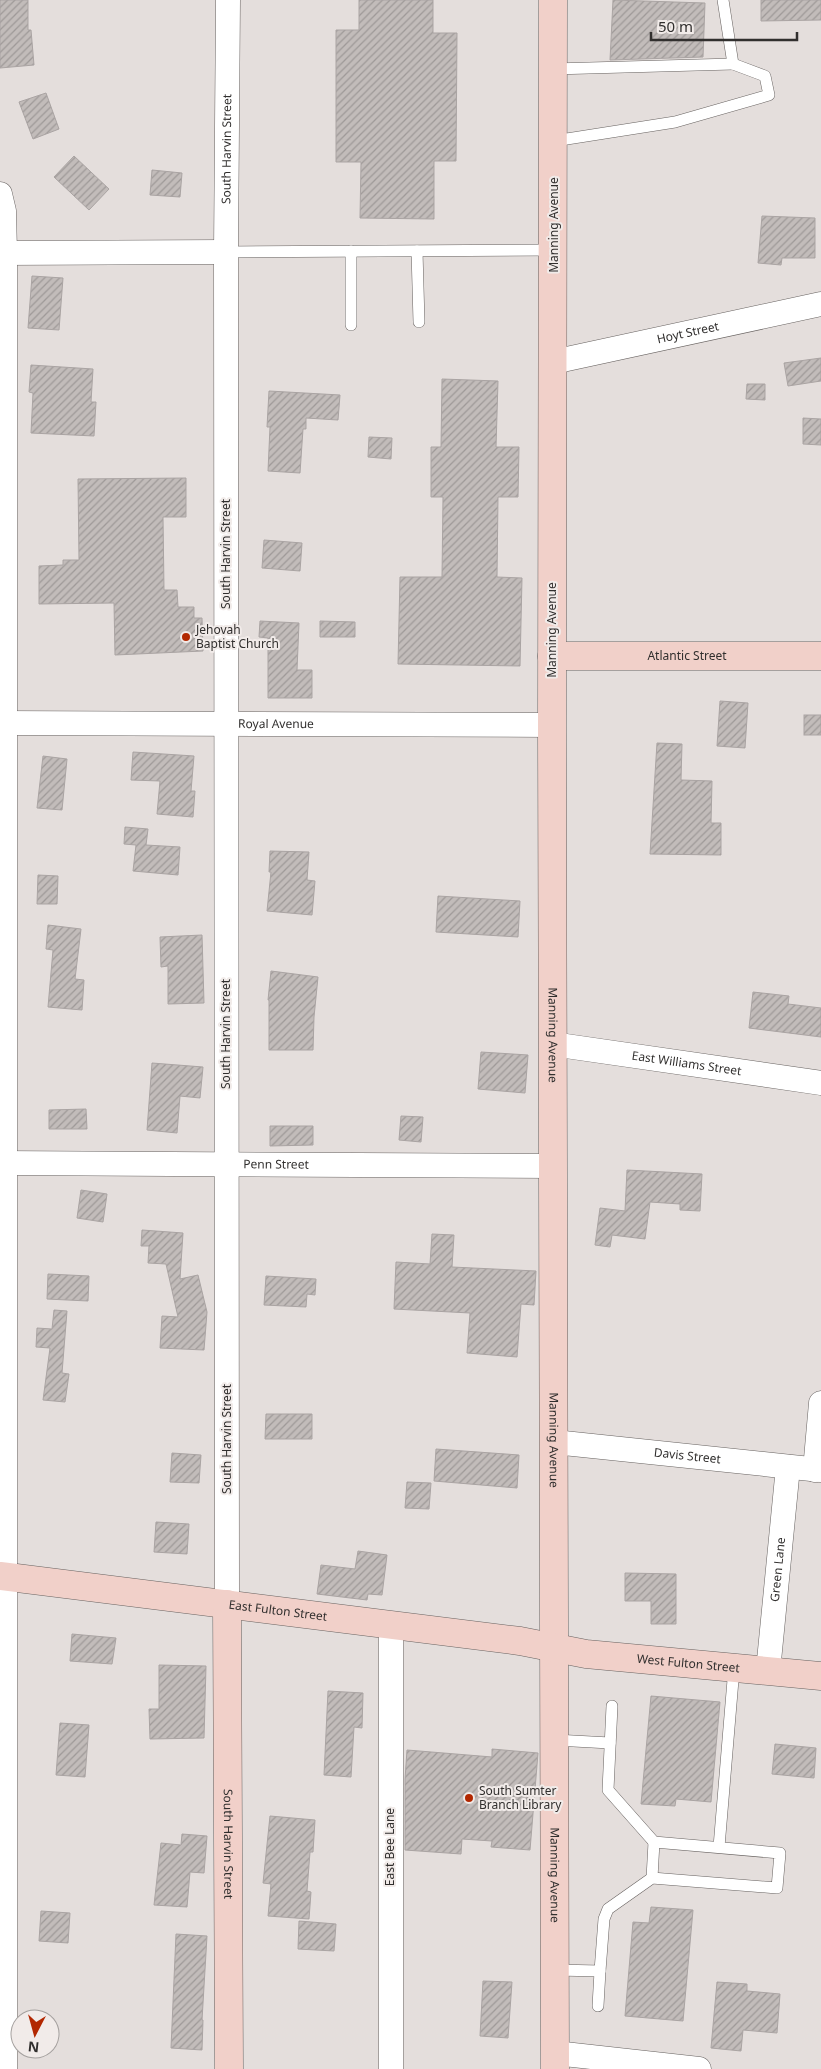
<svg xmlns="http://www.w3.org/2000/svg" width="821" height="2069" font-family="'Noto Sans',sans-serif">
<defs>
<pattern id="building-hatch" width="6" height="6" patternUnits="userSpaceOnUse" patternTransform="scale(1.25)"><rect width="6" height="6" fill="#c2bcba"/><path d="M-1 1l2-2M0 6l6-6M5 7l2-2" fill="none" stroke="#9e9998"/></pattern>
</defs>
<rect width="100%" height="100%" fill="#e4dedc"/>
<g fill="url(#building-hatch)" stroke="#aaa4a3">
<polygon points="0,0 28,0 28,30 31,30 34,65 0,68"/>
<polygon points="359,0 433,0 433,33 457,33 456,161 434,161 434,219 360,218 361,162 336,162 336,30 359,30"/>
<polygon points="613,0 705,3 703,57 610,60"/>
<polygon points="761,0 821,0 821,20 761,21"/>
<polygon points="46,93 59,129 33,139 19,102"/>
<polygon points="74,156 109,189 89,210 54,177"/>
<polygon points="152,170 182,173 180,197 150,195"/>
<polygon points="762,216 815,218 815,258 782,258 781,265 758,263"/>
<polygon points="32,276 63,278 59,330 28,328"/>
<polygon points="821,358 821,381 788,386 784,363"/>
<polygon points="31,365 93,369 91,402 96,402 94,436 31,433 33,393 29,392"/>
<polygon points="442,379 498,381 496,447 519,447 518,497 498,497 497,577 522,578 520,666 398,664 400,577 442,577 443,497 431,497 431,447 441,447"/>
<polygon points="747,384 765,384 765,400 746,399"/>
<polygon points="269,391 340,395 338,420 306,418 306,429 303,429 300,473 268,471 270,427 267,427"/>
<polygon points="803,418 821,419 821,445 803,444"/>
<polygon points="369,437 392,438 391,459 368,457"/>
<polygon points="186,478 186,517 163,517 164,590 177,590 178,607 194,607 194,618 202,618 203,651 115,655 114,603 39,604 39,566 63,565 63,560 79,560 78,479"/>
<polygon points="264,540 302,543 300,571 262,568"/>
<polygon points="260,621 299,623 297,670 312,670 312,698 268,698 268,638 259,637"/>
<polygon points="320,621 355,622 355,637 320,637"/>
<polygon points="720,701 748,703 745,748 717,746"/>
<rect x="804" y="715" width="17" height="20"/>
<polygon points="657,743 682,744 681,780 712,781 711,823 721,823 721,855 650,854"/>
<polygon points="133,752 194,756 191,791 195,791 193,817 157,814 160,781 131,780"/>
<polygon points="43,756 67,759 62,810 37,808"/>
<polygon points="125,827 148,829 146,845 180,847 178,875 133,871 136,845 124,844"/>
<polygon points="270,851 309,852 307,880 315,881 312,915 267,911 271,872 269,872"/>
<polygon points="38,875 58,876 57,904 37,904"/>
<polygon points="438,896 520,901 518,937 436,932"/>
<polygon points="48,925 81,929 75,979 84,980 82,1010 48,1007 53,950 46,949"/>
<polygon points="202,935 204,1003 168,1004 168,966 161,967 160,937"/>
<polygon points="271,971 318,977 314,1017 313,1050 269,1050 269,1000 268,1000"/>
<polygon points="753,992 789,996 788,1004 821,1008 821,1037 749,1028"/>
<polygon points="481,1052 528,1055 525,1093 478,1089"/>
<polygon points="152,1063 203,1067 200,1098 180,1096 177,1133 147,1130"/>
<polygon points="86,1109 87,1129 49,1129 49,1110"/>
<polygon points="401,1116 423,1117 421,1142 399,1140"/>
<polygon points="270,1126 313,1126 313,1145 270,1146"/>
<polygon points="627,1170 702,1174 700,1211 680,1210 680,1204 650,1202 645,1239 612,1235 610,1247 595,1245 600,1208 625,1211"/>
<polygon points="81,1190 107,1194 103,1222 77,1218"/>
<polygon points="142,1230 183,1233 180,1279 198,1275 207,1312 204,1350 160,1348 162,1316 178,1317 166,1264 148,1263 149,1246 141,1246"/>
<polygon points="432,1234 454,1235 452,1267 536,1271 534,1305 521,1304 517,1357 467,1353 470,1313 394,1309 396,1262 430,1264"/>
<polygon points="48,1274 89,1276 88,1301 47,1299"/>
<polygon points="266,1276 316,1279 315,1295 307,1294 306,1307 264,1305"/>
<polygon points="54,1310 67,1311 62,1373 69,1374 65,1402 43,1400 50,1348 36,1347 37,1328 52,1329"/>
<polygon points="266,1414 312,1414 312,1439 265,1439"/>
<polygon points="436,1449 519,1455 517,1488 434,1481"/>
<polygon points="172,1453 201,1455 199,1483 170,1482"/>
<polygon points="407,1482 431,1483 429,1509 405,1508"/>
<polygon points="156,1522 189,1524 187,1554 154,1552"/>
<polygon points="358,1551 387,1555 382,1595 368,1594 367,1600 317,1594 321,1565 355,1569"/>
<polygon points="625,1573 676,1574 676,1624 651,1624 651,1601 625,1601"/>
<polygon points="72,1634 116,1638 112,1664 70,1661"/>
<polygon points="159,1665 206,1666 204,1738 150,1739 149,1709 159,1709"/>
<polygon points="328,1691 363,1693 362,1728 354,1727 351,1777 324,1775"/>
<polygon points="651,1696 720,1702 711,1802 676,1799 675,1806 641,1804"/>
<polygon points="60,1723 89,1725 85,1777 56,1775"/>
<polygon points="775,1744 816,1748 814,1778 772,1774"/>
<polygon points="492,1749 538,1753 530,1850 491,1847 492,1841 462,1839 461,1854 405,1850 405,1779 407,1750 492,1757"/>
<polygon points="270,1816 315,1820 313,1852 310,1852 307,1891 311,1892 309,1919 268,1916 271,1884 263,1883"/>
<polygon points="182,1834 207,1836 204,1873 190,1872 187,1907 154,1905 161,1843 181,1845"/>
<polygon points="651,1907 693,1910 683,2021 625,2016 633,1922 649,1923"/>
<polygon points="41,1911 70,1913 68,1943 39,1941"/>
<polygon points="299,1921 336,1924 334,1951 298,1949"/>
<polygon points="176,1934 207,1936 202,2020 203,2020 202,2050 171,2048"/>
<polygon points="483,1981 512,1982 508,2038 480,2036"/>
<polygon points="717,1982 747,1984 747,1991 780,1994 777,2033 743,2030 741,2051 711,2048"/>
</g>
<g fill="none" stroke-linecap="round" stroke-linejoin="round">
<defs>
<g id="lane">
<polyline points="553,69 733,64"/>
<polyline points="554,141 675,122 769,95 765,76 733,64 723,0"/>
<polyline points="351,251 351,325"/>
<polyline points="417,251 419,322"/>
<polyline points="226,252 554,250"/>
<polyline points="555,1740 610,1743"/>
<polyline points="719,1847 734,1668"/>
<polyline points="652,1878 654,1842"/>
<polyline points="555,1970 600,1971 604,1919 608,1909 652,1878 777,1888 780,1853 654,1842 608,1790 612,1706"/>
<polyline points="598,2006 600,1971"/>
</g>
<g id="street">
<polyline points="0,194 4,211 5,253 5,2069"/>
<polyline points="0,253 226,252"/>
<path id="s1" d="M553,362l268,-58"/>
<path id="s2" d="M0,723l552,2"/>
<path id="s3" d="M552,1044l269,39"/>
<path id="s4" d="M0,1163l553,3"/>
<path id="s5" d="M554,1442l267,28"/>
<polyline points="815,1470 821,1403"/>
<path id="s6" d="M227,1604l-1,-1352 2,-252"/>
<path id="s7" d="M768,1671l20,-204"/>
<polyline points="555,2053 699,2069"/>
<polyline points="391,2069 391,1624"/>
</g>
<g id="secondary">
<path id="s8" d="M553,0l-1,725 3,1344"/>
<path id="s9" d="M552,656h269"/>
<path id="s10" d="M0,1576l520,65 66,13 235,22"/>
<path id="s11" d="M227,1604l2,465"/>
</g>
</defs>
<use href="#lane" stroke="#676260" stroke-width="12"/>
<use href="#street" stroke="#676260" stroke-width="25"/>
<use href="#secondary" stroke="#676260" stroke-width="29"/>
<use href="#lane" stroke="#fff" stroke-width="11"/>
<use href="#street" stroke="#fff" stroke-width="24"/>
<use href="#secondary" stroke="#f1d0c9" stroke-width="28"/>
</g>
<g fill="#b22700" stroke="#f1ebe9" stroke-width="2">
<circle cx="186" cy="637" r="5"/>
<circle cx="469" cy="1798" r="5"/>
</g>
<g text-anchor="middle" stroke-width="4" stroke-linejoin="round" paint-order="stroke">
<g font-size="12" fill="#312f2e" stroke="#f1ebe9">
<text dy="4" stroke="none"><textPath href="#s6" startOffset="1455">South Harvin Street</textPath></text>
<text transform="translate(554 225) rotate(-90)" y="4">Manning Avenue</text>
<text dy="4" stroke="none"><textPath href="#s1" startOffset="138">Hoyt Street</textPath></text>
<text transform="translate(226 554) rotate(-90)" y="4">South Harvin Street</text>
<text transform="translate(552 630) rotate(-90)" y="4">Manning Avenue</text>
<text dy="4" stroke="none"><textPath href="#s9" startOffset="135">Atlantic Street</textPath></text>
<text dy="4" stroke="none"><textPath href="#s2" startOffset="276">Royal Avenue</textPath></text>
<text transform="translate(226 1034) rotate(-90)" y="4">South Harvin Street</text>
<text dy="4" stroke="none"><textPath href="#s8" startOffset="1035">Manning Avenue</textPath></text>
<text dy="4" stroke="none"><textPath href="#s3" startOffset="136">East Williams Street</textPath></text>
<text dy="4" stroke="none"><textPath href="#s4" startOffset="276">Penn Street</textPath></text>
<text transform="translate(227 1439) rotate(-90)" y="4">South Harvin Street</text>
<text dy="4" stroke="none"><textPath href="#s8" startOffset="1440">Manning Avenue</textPath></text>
<text dy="4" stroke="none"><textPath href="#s5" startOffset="134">Davis Street</textPath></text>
<text dy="4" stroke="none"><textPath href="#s7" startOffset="102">Green Lane</textPath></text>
<text dy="4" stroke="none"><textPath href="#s10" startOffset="280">East Fulton Street</textPath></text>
<text dy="4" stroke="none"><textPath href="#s10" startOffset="694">West Fulton Street</textPath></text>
<text dy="4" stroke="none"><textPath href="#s11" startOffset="240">South Harvin Street</textPath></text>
<text transform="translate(390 1847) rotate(-90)" y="4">East Bee Lane</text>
<text dy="4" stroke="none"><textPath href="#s8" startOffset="1875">Manning Avenue</textPath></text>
</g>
<g font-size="12" fill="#312f2e" stroke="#f1ebe9" text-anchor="start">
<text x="196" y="634">Jehovah<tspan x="196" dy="14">Baptist Church</tspan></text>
<text x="479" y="1795">South Sumter<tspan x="479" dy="14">Branch Library</tspan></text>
</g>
</g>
<g transform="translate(35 2034) rotate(186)"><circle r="24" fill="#f1ebe9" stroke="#a4a09e"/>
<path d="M0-4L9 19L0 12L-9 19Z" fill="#b22700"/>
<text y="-8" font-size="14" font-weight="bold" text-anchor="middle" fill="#312f2e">N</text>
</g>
<path d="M651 32v8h146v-8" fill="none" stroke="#312f2e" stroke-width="2.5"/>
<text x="658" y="32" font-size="15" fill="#312f2e" stroke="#f1ebe9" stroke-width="4" paint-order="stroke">50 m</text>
</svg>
